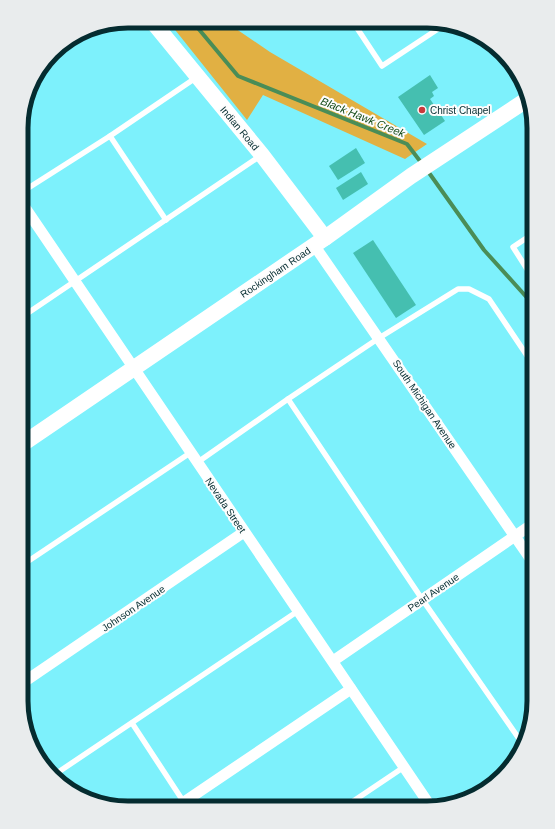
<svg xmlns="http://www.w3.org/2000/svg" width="555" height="829" font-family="Arial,sans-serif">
<rect width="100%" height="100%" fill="#7df1fc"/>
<polygon fill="#e1b043" points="168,21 226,22 270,52 427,144 405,159 263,95 247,120"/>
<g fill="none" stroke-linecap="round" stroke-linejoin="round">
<g stroke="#4a8d57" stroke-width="4">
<polyline points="192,21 238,76 407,144 423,165"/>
<polyline points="427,170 484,250 530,301 534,326"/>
</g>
</g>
<g fill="#45bfb0">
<polygon points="430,75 438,88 432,92 434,96 430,99 445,121 424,135 398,97"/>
<polygon points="356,148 365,163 338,180 329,166"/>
<polygon points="361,172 368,184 343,200 336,188"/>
<polygon points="373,240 416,305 396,318 353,253"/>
</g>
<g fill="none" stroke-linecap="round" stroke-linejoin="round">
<g stroke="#fff" stroke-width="5.5">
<polyline points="353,22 382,66 447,23"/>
<polyline points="110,136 166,220"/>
<polyline points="22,192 110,136 197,77"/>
<polyline points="534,280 513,247 534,233"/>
<polyline points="22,317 260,156"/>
<polyline points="288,399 422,599 522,743"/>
<polyline points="198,462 288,399 379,338 458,289 469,289 489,299 534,366"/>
<polyline points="21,566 190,453"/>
<polyline points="132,723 187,807"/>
<polyline points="54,775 298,611"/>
<polyline points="343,808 404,767"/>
</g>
<g stroke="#fff" stroke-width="11">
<polyline points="78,36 101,25"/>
<polyline points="520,80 526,89"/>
<polyline points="22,203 431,807"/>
<polyline points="314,245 534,564"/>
<polyline points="333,661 534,523"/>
<polyline points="21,684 244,532"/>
<polyline points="184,802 351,689"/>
</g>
<g stroke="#fff" stroke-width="16">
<polyline points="152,21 262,155 325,238"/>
<polyline points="21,445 325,238 411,176 528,99"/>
</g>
</g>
<circle fill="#c9393c" stroke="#fdfdfd" stroke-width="1.5" cx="422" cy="110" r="4"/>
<g text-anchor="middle" stroke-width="4" stroke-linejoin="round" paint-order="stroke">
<g font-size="10" fill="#052c30" stroke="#fdfdfd" text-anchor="start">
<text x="430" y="114">Christ Chapel</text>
</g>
<g font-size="10" fill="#052c30" stroke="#fdfdfd">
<text transform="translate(240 128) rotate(50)" y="4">Indian Road</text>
<text transform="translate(275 272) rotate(-34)" y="4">Rockingham Road</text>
<text transform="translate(425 404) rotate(56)" y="4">South Michigan Avenue</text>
<text transform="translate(226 505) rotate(56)" y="4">Nevada Street</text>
<text transform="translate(433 592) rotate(-34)" y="4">Pearl Avenue</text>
<text transform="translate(133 608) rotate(-34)" y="4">Johnson Avenue</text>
</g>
<g font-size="11" font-style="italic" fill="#144b17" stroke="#fdfdfd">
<text transform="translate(363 117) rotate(22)" y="4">Black Hawk Creek</text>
</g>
</g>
<path d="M0 0H555V829H0ZM128 28H427A100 100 0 0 1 527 128V701A100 100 0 0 1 427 801H128A100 100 0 0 1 28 701V128A100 100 0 0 1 128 28Z" fill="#e9eced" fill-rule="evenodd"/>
<path fill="none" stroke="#052c30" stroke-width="5" d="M128 28H427A100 100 0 0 1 527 128V701A100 100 0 0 1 427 801H128A100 100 0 0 1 28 701V128A100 100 0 0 1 128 28Z"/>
</svg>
